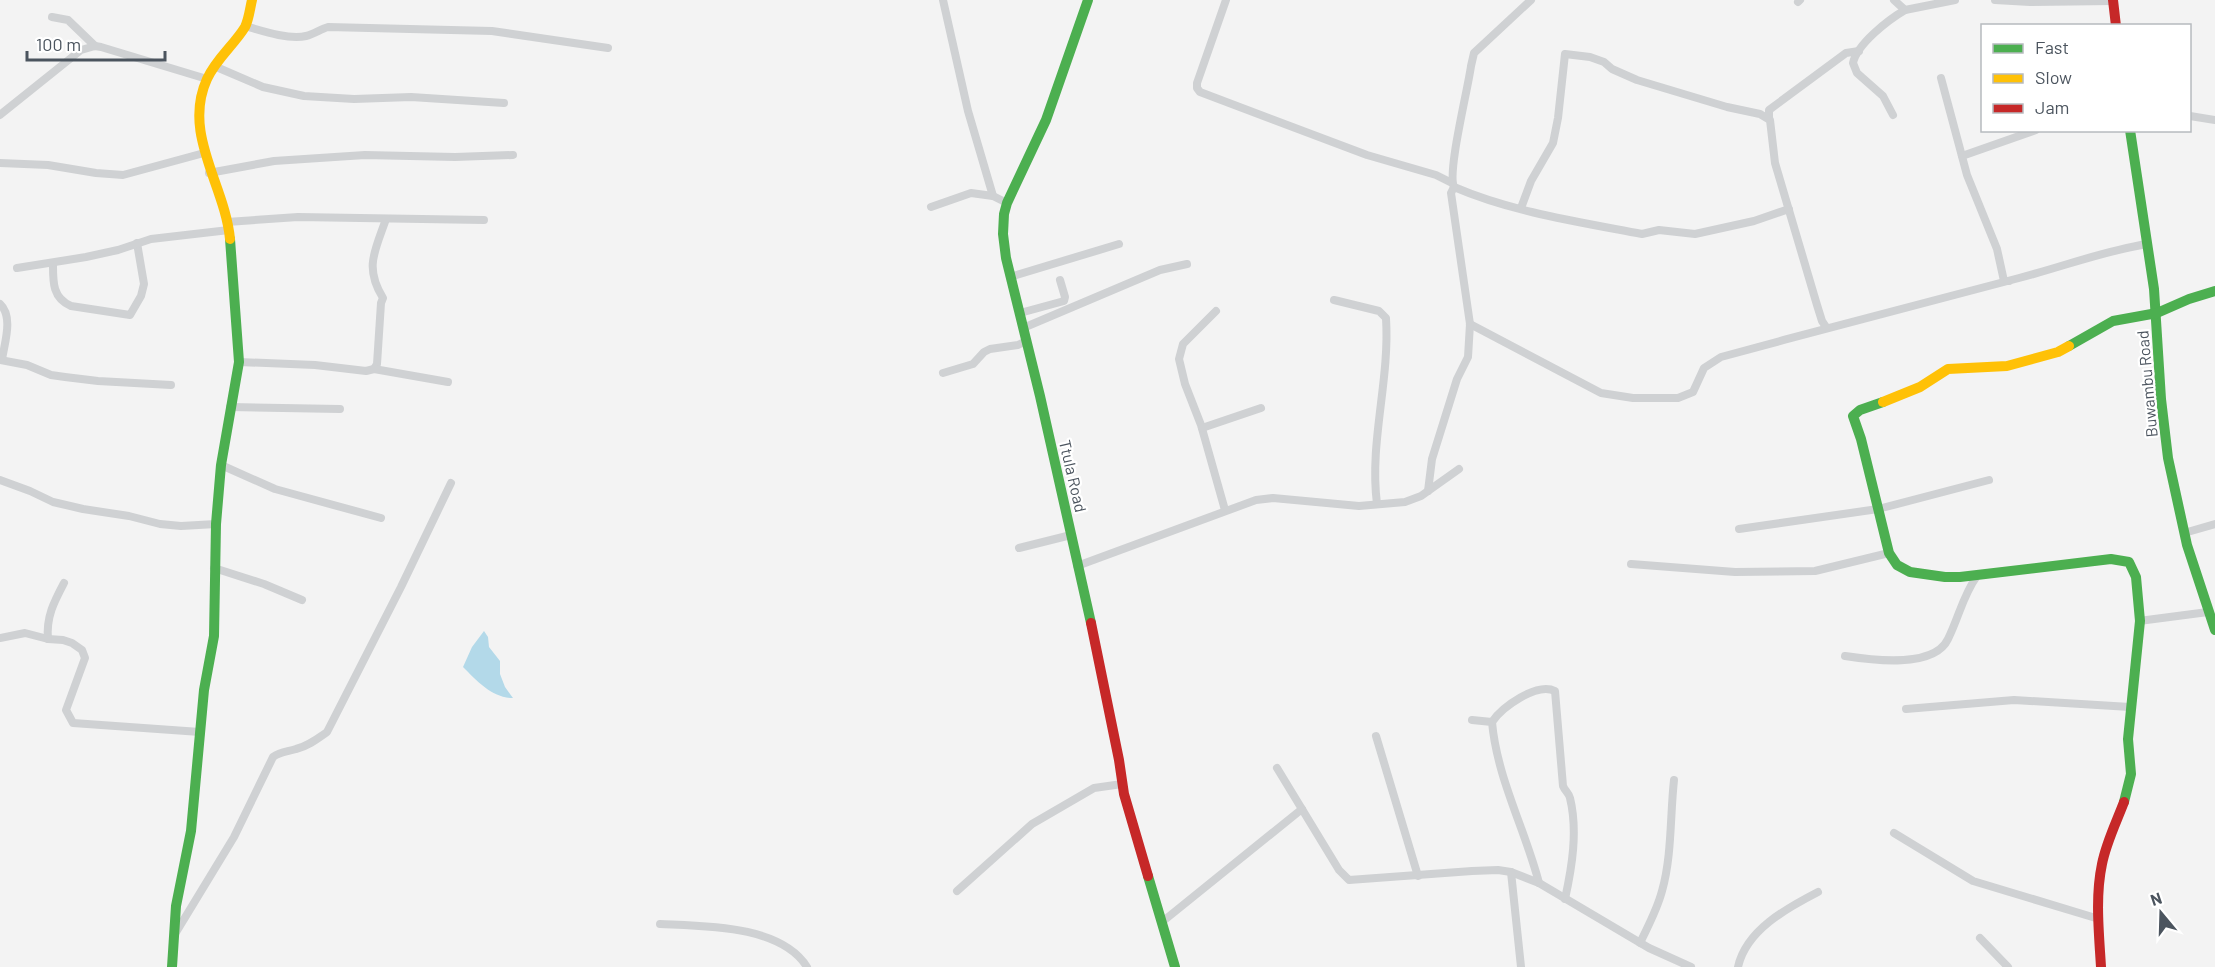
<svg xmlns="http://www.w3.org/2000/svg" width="2215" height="967" font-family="Barlow,sans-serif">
<rect width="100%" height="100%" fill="#f3f3f3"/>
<path fill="#b3d9e9" d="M484,631l4,6 1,10 11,14v13l5,13 8,11c-21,0 -36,-17 -50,-31l9,-20z"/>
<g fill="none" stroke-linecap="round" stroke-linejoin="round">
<g stroke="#cfd1d3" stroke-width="8">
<polyline points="943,0 968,111 993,196 1007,203"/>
<polyline points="1226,0 1197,83 1197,88 1200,92 1367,155 1436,175 1452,183"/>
<polyline points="1894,0 1905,10 1955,0"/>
<polyline points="1995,0 2030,2 2113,1"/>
<polyline points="1798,2 1800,0"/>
<polyline points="52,17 68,20 95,46"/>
<path d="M245,26c17,5 44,14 61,10 8,-2 15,-7 22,-9l164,4 116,17"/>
<polyline points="214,66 263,87 304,96 354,99 411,97 504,103"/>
<polyline points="1941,78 1967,175 1997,249 2004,281 2009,281"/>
<polyline points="0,115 81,50 95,46 101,47 207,79"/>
<path d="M1893,115l-10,-19 -26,-23 -4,-10c4,-19 35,-43 52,-53"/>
<polyline points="2190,116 2215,120"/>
<polyline points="1769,118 1769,110 1846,53 1859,51"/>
<polyline points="1962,156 2036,130"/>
<polyline points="0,163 48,165 96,173 123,175 204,153"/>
<polyline points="209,173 274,161 365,155 455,157 513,155"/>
<path d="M1454,187c58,25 125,35 188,47l17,-4 36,4 59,-13 35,-12"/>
<polyline points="931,207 971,193 993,196"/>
<polyline points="1521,208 1531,181 1553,143 1558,118 1565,54 1590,57 1604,62 1612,69 1637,80 1727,107 1760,114 1770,120 1775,163 1817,305 1822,321 1826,327"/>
<polyline points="227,222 298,217 484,220"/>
<path d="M53,263c0,18 -1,35 18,43l59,9 11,-19 3,-12 -7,-41"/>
<polyline points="17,268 86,257 118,250 151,239 229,230"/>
<polyline points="1010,277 1119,244"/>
<path d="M1334,300l45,11 7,7c4,63 -17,124 -9,186"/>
<path d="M0,304c14,13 4,40 2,56"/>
<polyline points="1216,311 1183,344 1179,359 1185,384 1201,425 1225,510"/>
<polyline points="1020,313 1064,301 1065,297 1060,280"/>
<path d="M1470,324l131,69 32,5h45l15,-6 11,-24 17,-11c99,-27 198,-53 298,-79 43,-11 84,-27 128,-34"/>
<polyline points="1023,328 1160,270 1187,264"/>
<polyline points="0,360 27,365 51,375 65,377 98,381 171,385"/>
<path d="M239,362l76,3 51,6 8,-2 3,-5 4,-61 2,-5c-19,-31 -8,-47 3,-79"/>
<polyline points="374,369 448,382"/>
<polyline points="943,373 973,364 984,352 990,349 1018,345 1026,341"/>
<polyline points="230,407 340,409"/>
<polyline points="1202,428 1261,408"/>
<polyline points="221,465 275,489 381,518"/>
<polyline points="0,480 30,491 53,502 83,509 129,516 160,524 181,526 216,524"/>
<path d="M1428,491l4,-32 25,-80 11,-22 2,-33 -19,-131 3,-6c-7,-15 14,-98 17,-121l3,-13 57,-53"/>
<polyline points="1739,529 1878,509 1989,480"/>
<polyline points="2184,533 2215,524"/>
<polyline points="1019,548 1071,535"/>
<polyline points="1631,564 1735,572 1815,571 1889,553"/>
<polyline points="1077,566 1256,500 1273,498 1359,506 1405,502 1421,496 1459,469"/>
<polyline points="214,568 264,584 302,600"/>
<polyline points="2139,621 2208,612"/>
<polyline points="0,638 25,633 48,639 63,640 72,643 82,650 85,658 66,710 73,723 200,732"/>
<path d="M48,639c-2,-22 6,-37 16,-56"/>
<path d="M1845,656c26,4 89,13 103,-17 11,-22 15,-44 29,-63"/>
<polyline points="1906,709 2014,700 2130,707"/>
<path d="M1472,720l20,2c5,56 33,107 47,161"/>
<path d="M1492,722c10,-15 45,-40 63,-31l8,95c2,5 6,7 7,12 8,33 2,69 -5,101"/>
<polyline points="1376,736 1418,876"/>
<polyline points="1277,768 1339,870 1349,880 1472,871 1498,870 1511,872 1539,883 1649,948 1691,967"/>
<polyline points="1894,833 1973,881 2099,919"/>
<polyline points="1511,872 1521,967"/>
<polyline points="957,891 1032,824 1094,788 1122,784"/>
<polyline points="1162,922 1302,809"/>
<path d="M660,924c44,2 121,1 147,43"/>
<path d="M175,934l59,-97 39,-80c8,-6 14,-5 23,-8 12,-3 21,-10 31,-17l74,-145 50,-104"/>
<polyline points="1980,938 2008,967"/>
<path d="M1640,943c8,-17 17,-33 22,-52 10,-35 8,-75 12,-111"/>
<path d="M1738,967c8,-37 49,-59 80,-75"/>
</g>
<g stroke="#4caf50" stroke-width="10">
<polyline points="1088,0 1046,120 1007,203 1004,214 1003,234 1006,258 1040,396 1091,623"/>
<polyline points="2130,130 2154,289 2161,399 2168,458 2187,545 2215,630"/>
<polyline points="2069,346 2113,321 2157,313 2189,299 2215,291"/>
<polyline points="1883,402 1860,410 1853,416 1861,439 1889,553 1897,565 1910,572 1945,577 1960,577 2111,559 2129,562 2136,577 2140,621 2128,739 2131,774 2124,802"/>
<polyline points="1148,876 1175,967"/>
<polyline points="172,967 176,906 191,831 204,690 214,636 216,524 221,465 239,362 230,239"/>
</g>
<g stroke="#ffc107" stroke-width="10">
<path d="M230,239c-5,-54 -48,-105 -23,-160 9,-20 27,-34 38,-52 4,-8 5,-19 7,-27"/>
<polyline points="1883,402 1920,387 1948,369 2007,366 2058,352 2069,346"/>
</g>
<g stroke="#c62828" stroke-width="10">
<polyline points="2113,0 2116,26"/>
<polyline points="1091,623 1119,760 1124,794 1148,876"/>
<path d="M2101,967c-2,-34 -6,-70 1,-103 4,-21 14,-41 22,-62"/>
</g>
</g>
<g text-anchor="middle" stroke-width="4.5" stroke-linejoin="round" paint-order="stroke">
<g font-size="16" fill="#4b545e" stroke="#fff">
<text transform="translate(2147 384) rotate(-95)" y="6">Buwambu Road</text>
<text transform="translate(1073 476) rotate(77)" y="6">Ttula Road</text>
</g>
</g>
<rect x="1981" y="24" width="210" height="108" fill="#ffffff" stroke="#b7bbbf" stroke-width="1.5"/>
<rect x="1993" y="44" width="30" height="9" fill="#4caf50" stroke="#b7bbbf" stroke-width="1.5"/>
<text x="2035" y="54" font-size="18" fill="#4b545e">Fast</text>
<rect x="1993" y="74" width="30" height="9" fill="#ffc107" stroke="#b7bbbf" stroke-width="1.5"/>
<text x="2035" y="84" font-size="18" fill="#4b545e">Slow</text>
<rect x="1993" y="104" width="30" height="9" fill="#c62828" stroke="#b7bbbf" stroke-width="1.5"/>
<text x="2035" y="114" font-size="18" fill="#4b545e">Jam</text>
<g transform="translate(2161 913) rotate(341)" stroke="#ffffff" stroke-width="4.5" paint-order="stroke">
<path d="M0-4.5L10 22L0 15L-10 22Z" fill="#4b545e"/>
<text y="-9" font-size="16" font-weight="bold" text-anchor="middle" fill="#4b545e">N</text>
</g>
<path d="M27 51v9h138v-9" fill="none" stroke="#4b545e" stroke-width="3"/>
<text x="36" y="51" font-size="18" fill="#4b545e" stroke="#ffffff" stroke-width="4.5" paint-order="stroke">100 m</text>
</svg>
